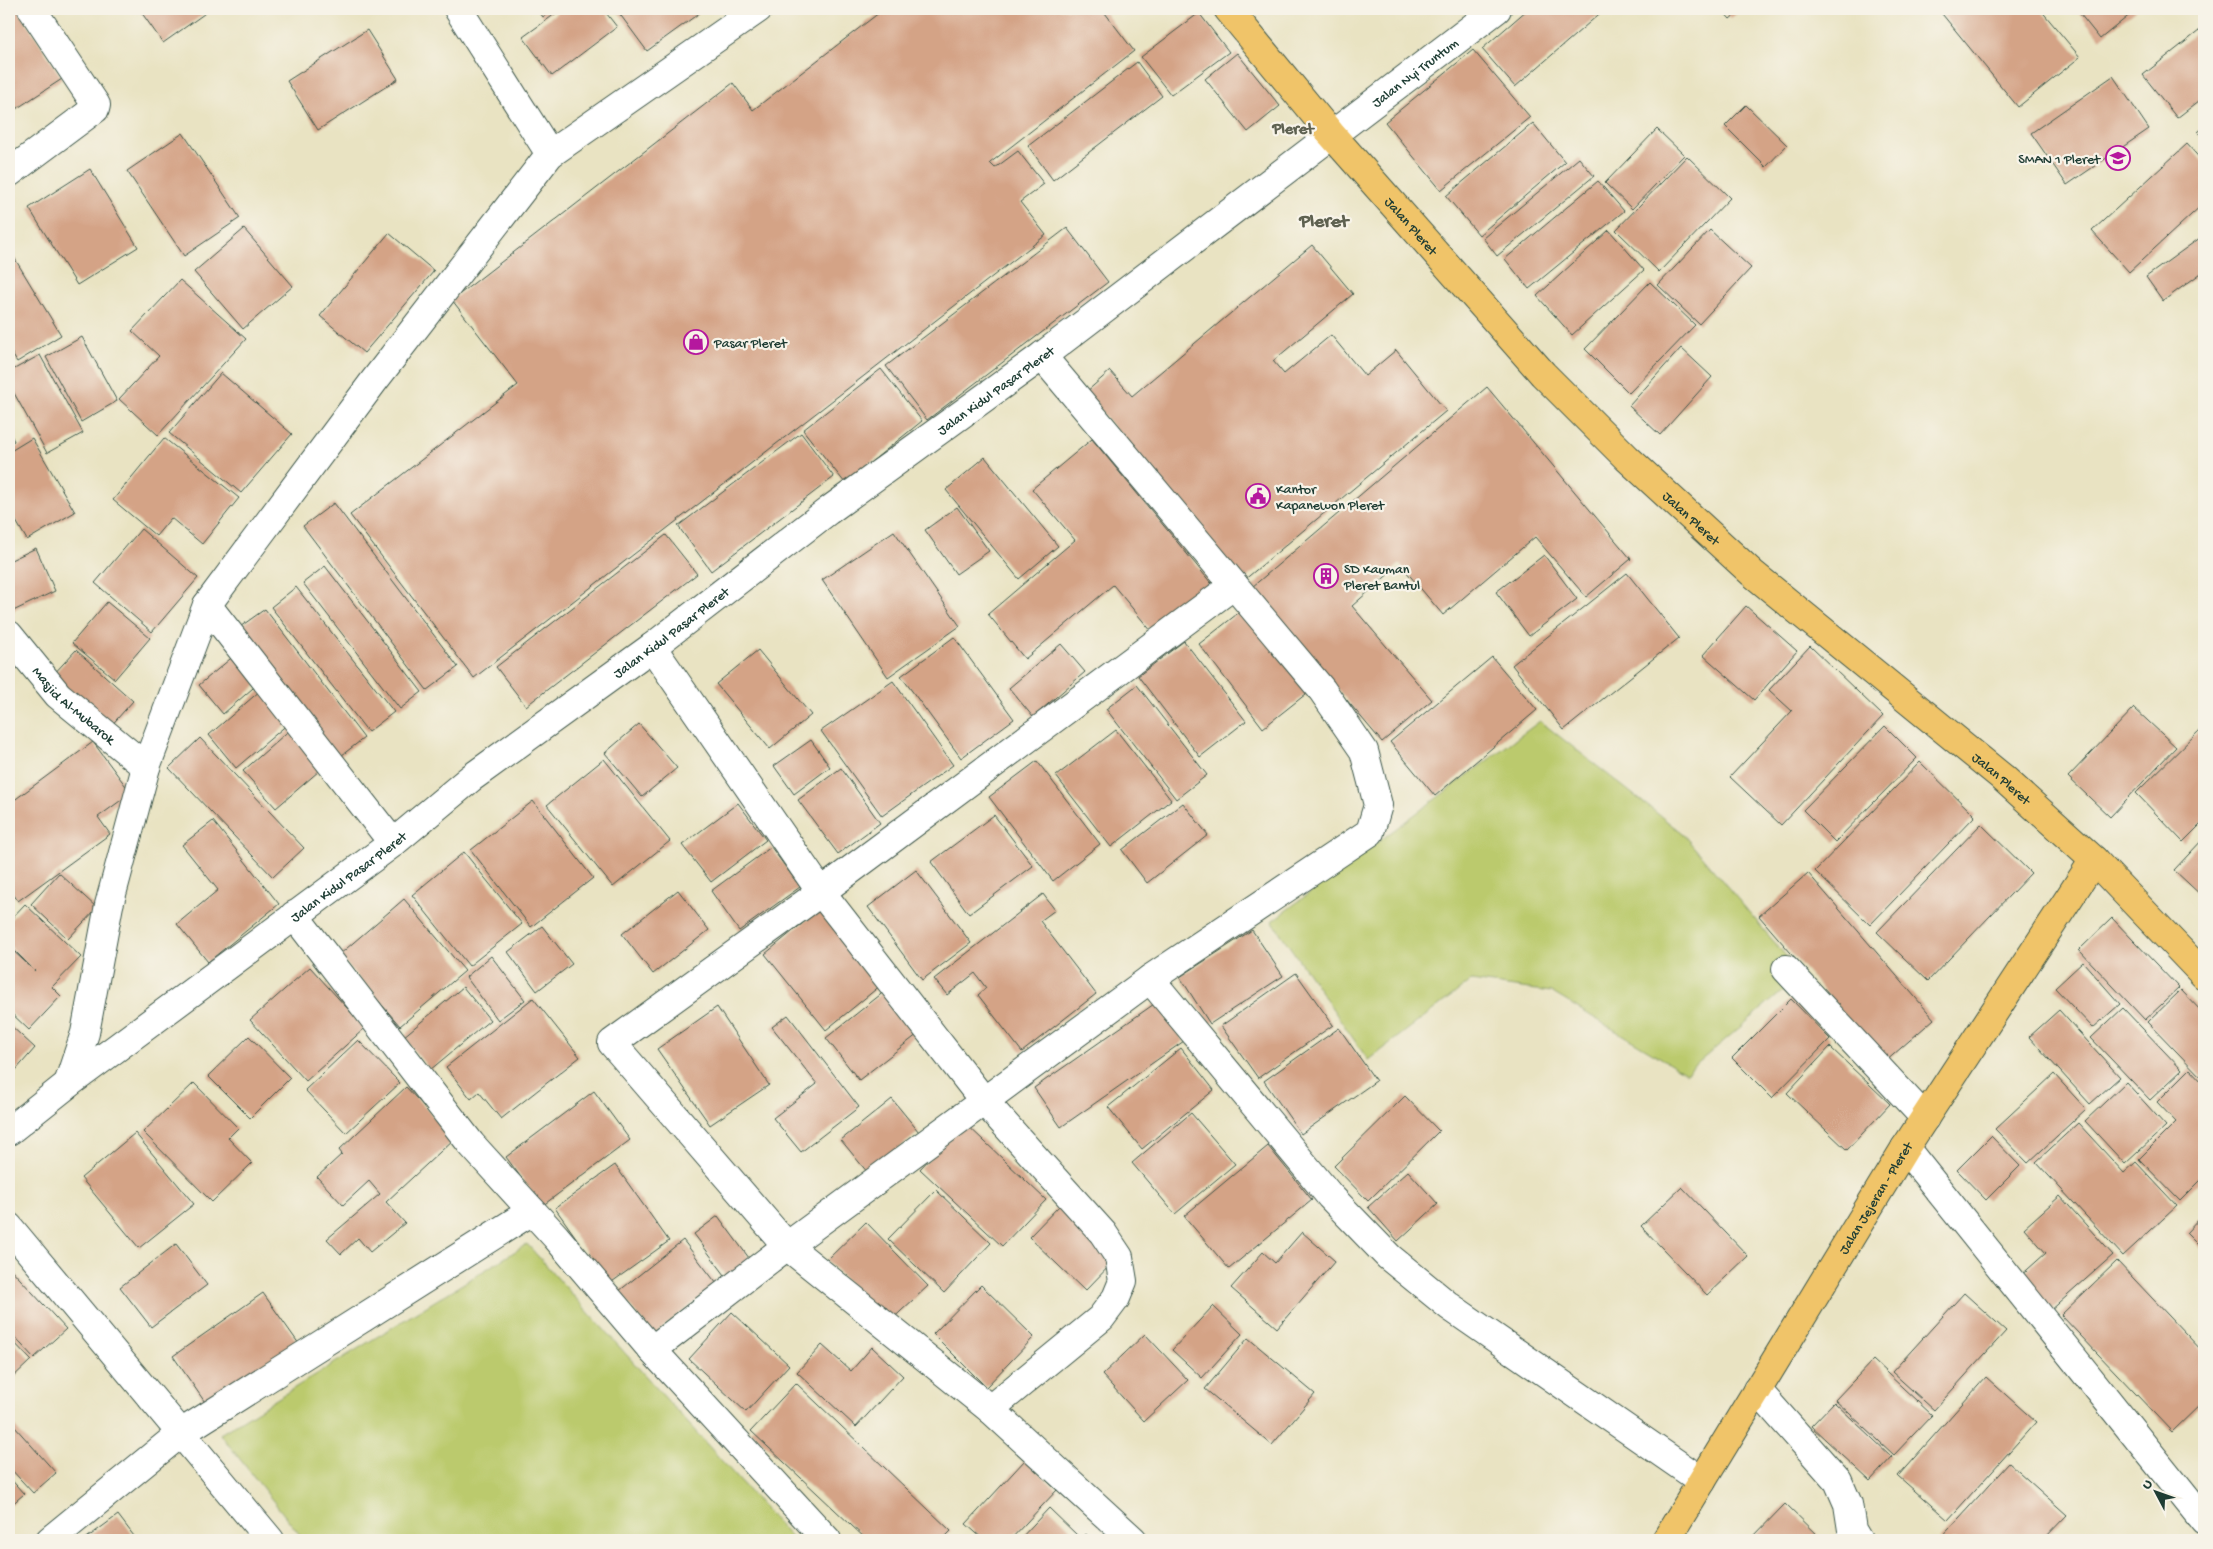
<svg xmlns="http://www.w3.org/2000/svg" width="2213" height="1549" font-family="'Gochi Hand',sans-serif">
<rect width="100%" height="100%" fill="#f7f3e8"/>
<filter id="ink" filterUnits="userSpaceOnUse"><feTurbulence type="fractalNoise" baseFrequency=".02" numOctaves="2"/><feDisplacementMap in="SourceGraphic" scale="10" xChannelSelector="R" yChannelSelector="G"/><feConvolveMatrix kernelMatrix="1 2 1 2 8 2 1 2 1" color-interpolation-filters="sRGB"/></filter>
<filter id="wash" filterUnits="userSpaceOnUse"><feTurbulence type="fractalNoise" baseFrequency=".0096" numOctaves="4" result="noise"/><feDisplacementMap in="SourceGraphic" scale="20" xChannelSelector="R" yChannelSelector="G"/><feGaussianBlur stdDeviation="1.12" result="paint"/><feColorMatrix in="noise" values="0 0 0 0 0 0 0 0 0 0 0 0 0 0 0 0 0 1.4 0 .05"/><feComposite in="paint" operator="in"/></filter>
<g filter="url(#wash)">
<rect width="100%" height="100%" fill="#e9e3c2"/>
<g fill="#bbca6d" stroke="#6d8450">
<polygon points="1540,721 1682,833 1802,975 1686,1073 1551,992 1471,981 1368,1060 1272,921"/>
<polygon points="527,1244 793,1540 304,1540 220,1434"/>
</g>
<g id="blocks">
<g fill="#d4a386">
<polygon points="9,9 18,9 62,79 16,109 9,99"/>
<polygon points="139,9 211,9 163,43"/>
<polygon points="537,9 554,9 543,17"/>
<polygon points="562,9 603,9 617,27 552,76 523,37"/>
<polygon points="616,9 705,9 647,51"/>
<polygon points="884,9 1102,9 1134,51 990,163 995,168 1018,151 1044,184 1020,202 1046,235 474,678 350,515 518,385 452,300 733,83 753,110"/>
<polygon points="1528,9 1605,9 1515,87 1482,49"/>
<polygon points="1721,9 1742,9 1730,19"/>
<polygon points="1938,9 2040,9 2080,57 2018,107"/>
<polygon points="2076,9 2137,9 2100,39"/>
<polygon points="1199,13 1229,52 1171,95 1141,57"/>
<polygon points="2204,27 2204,97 2177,118 2143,75"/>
<polygon points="367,30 398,79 318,130 287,81"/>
<polygon points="1473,50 1530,117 1441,190 1385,122"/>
<polygon points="1237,53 1280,106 1248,132 1205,79"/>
<polygon points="1137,62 1162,96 1053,180 1028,146"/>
<polygon points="2113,76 2149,129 2067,185 2031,133"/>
<polygon points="1746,105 1787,145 1766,167 1725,126"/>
<polygon points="1533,123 1565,162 1479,235 1446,196"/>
<polygon points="2204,127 2204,139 2198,132"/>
<polygon points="1657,129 1684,155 1632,209 1605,183"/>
<polygon points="183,133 240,218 184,256 127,171"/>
<polygon points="2187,144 2204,163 2204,203 2129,272 2092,231"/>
<polygon points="1687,156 1730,198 1659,272 1616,230"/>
<polygon points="1579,158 1594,176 1497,256 1483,238"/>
<polygon points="90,169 138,247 77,285 29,208"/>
<polygon points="1598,181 1624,211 1529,289 1505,259"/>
<polygon points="1067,228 1108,282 927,420 886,366"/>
<polygon points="244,229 293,286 243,329 194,272"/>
<polygon points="1609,230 1644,270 1572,335 1537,296"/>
<polygon points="1710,230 1751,268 1699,324 1658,285"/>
<polygon points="389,233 434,271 364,353 320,316"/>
<polygon points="2204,235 2204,271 2163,301 2146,277"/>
<polygon points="1312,245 1353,294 1273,361 1284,374 1331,335 1365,376 1396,350 1446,411 1243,581 1085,393 1110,371 1132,396"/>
<polygon points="9,249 61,335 17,362 9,349"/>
<polygon points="180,280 246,339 158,435 119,399 159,356 132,331"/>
<polygon points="1650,282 1695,325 1629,393 1585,349"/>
<polygon points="82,337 117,401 81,422 46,357"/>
<polygon points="1681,348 1712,377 1660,435 1629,406"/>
<polygon points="40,355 83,433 47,453 9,384 9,372"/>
<polygon points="881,369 922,421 845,483 803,430"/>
<polygon points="221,373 292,434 241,493 169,433"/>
<polygon points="1487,387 1631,559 1586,597 1535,537 1443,615 1400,564 1352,606 1432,700 1382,742 1252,587"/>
<polygon points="9,431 14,441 9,444"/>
<polygon points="801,433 834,477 711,571 678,526"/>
<polygon points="32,438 75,512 27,540 9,509 9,452"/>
<polygon points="164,438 239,498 202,544 171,518 156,536 113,500"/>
<polygon points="1092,439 1216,589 1157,638 1113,585 1025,659 988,614 1075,540 1032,489"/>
<polygon points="985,457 1058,546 1019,579 946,490"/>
<polygon points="334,503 458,667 427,690 303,526"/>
<polygon points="957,507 989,551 956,574 925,530"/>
<polygon points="141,529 198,578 152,632 95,583"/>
<polygon points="894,531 960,626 888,677 822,580"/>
<polygon points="666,535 697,574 526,706 496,667"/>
<polygon points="36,548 55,591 9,613 9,561"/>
<polygon points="1544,555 1577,599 1529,636 1496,592"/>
<polygon points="325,566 422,692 400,709 303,583"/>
<polygon points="1627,573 1679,638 1564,730 1512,665"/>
<polygon points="296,587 394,712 368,732 271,607"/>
<polygon points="107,602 150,638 115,679 72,643"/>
<polygon points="1746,606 1797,651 1754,700 1703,655"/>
<polygon points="1246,607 1311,690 1263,728 1199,644"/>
<polygon points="265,609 364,738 337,759 237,629"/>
<polygon points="954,637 1014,719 961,758 901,676"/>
<polygon points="1184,641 1246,721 1200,757 1138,676"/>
<polygon points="1061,644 1085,672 1033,717 1009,688"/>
<polygon points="1810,646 1883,716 1781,825 1730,777 1792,711 1769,690"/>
<polygon points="76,650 133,701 109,728 51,677"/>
<polygon points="758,650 811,715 770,749 716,684"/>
<polygon points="236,654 260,682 223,714 199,685"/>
<polygon points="1492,657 1537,710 1435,796 1390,742"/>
<polygon points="893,681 953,765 882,816 821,731"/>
<polygon points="1137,685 1207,775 1176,799 1106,709"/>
<polygon points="261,690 289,723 236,768 209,735"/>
<polygon points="2134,708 2176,747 2110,817 2068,777"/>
<polygon points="639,724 677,768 642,797 605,753"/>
<polygon points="1885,726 1917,758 1835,842 1803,810"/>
<polygon points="2204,726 2204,821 2183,842 2136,793"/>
<polygon points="293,727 326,765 276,808 243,771"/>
<polygon points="1116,730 1171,800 1111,847 1056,776"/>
<polygon points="200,738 304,848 273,877 169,768"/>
<polygon points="811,740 830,767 794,794 774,766"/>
<polygon points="93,742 131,793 98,817 110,834 18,901 9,888 9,804"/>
<polygon points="604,759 670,841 613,887 547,805"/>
<polygon points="1037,761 1100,844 1053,881 989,797"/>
<polygon points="1920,762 1975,816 1870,925 1815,871"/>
<polygon points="841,768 880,823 838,854 798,800"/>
<polygon points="533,801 593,878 531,927 471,850"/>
<polygon points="738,803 766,840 711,882 682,845"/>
<polygon points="1183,803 1208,835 1147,883 1122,850"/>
<polygon points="994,815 1033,866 969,914 931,862"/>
<polygon points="213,821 279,904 208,962 177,924 218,890 182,845"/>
<polygon points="1981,824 2031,873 1928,981 1877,932"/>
<polygon points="2204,838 2204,898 2174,870"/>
<polygon points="771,847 800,887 739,931 711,891"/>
<polygon points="464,852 522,924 469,966 412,895"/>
<polygon points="916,870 971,943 922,980 868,907"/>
<polygon points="59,873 97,908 68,939 31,904"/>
<polygon points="1808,873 1934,1019 1885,1062 1759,916"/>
<polygon points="678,890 709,930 653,974 622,934"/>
<polygon points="1043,894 1055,910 1040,921 1096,994 1022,1052 978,995 986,988 975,973 947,995 934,979"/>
<polygon points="404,899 465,971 400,1026 339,955"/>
<polygon points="25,904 81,957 52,987 61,996 29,1030 9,1011 9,947 35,971 9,945 9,921"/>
<polygon points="820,909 881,985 826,1030 765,954"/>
<polygon points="2112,918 2179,988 2145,1020 2079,950"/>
<polygon points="542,926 572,964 537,991 508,952"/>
<polygon points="1252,930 1283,976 1210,1024 1180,977"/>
<polygon points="491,956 525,1000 498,1020 466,977"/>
<polygon points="2083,962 2120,1004 2093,1028 2055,988"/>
<polygon points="310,967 365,1028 306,1081 250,1020"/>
<polygon points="1296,973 1333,1025 1258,1078 1221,1026"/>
<polygon points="463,987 490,1020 430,1070 403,1037"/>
<polygon points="2181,990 2204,1014 2204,1080 2148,1022"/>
<polygon points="885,991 918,1034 859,1080 826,1038"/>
<polygon points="533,998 580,1057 501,1119 479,1092 471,1099 446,1067"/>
<polygon points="1791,999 1830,1039 1772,1098 1732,1058"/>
<polygon points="1157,1002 1184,1041 1061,1127 1034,1088"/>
<polygon points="717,1007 769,1085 710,1125 657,1049"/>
<polygon points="2123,1008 2182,1070 2150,1100 2091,1038"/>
<polygon points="2059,1010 2120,1077 2090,1104 2029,1037"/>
<polygon points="788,1015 859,1107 801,1152 773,1118 817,1084 772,1027"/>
<polygon points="9,1024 35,1048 9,1078"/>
<polygon points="1339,1028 1376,1081 1301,1134 1264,1081"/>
<polygon points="249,1036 290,1078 250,1118 208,1076"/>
<polygon points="358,1040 400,1083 346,1133 305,1090"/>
<polygon points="1830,1047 1890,1104 1847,1150 1787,1093"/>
<polygon points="1181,1048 1214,1090 1142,1149 1108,1107"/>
<polygon points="2190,1069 2204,1084 2204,1177 2180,1201 2139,1159 2176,1122 2157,1102"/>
<polygon points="2054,1074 2086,1109 2028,1163 1995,1129"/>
<polygon points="2126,1082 2166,1126 2125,1164 2085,1121"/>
<polygon points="194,1083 238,1128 228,1138 252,1163 212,1202 143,1132"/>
<polygon points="406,1087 454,1139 386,1202 405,1223 370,1252 358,1238 341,1254 327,1239 380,1194 369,1181 343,1205 317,1177 342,1154 339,1150"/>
<polygon points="594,1091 630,1140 542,1206 506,1157"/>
<polygon points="1405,1096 1439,1131 1368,1201 1334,1166"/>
<polygon points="892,1099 919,1132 868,1173 841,1140"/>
<polygon points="1191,1113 1235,1164 1175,1214 1132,1163"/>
<polygon points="964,1122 1046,1200 1002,1246 920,1169"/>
<polygon points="2078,1123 2124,1173 2136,1162 2177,1206 2123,1256 2036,1162"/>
<polygon points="135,1133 194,1204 139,1248 81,1178"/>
<polygon points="1991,1136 2020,1166 1986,1200 1957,1170"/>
<polygon points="1268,1146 1312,1200 1229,1269 1184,1216"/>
<polygon points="615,1165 669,1241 609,1284 555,1208"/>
<polygon points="1408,1171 1438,1204 1398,1241 1368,1207"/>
<polygon points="1682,1187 1748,1256 1707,1295 1641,1226"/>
<polygon points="936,1190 991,1243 944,1293 888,1239"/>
<polygon points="2060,1196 2113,1255 2049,1312 2018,1278 2046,1253 2024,1228"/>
<polygon points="1061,1204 1117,1258 1085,1291 1029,1237"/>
<polygon points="2204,1214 2204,1251 2186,1233"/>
<polygon points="718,1216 752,1262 728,1279 694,1234"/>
<polygon points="866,1222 928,1286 887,1324 827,1260"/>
<polygon points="1302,1232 1335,1261 1277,1328 1231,1288 1263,1252 1275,1263"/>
<polygon points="683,1240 717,1284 653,1335 619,1291"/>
<polygon points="176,1244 207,1285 151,1327 120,1287"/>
<polygon points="2117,1261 2204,1353 2204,1401 2172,1432 2061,1315"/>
<polygon points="9,1267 66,1329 34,1358 9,1331"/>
<polygon points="981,1285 1034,1337 986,1387 933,1334"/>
<polygon points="263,1293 299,1344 209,1408 173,1356"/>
<polygon points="1964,1293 2006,1331 1934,1410 1892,1372"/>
<polygon points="1213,1306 1242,1334 1202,1378 1172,1350"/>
<polygon points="732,1312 789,1365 746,1412 689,1359"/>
<polygon points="1145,1334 1188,1380 1144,1421 1102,1375"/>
<polygon points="9,1337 31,1360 9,1381"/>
<polygon points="1248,1338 1315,1394 1272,1445 1205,1389"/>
<polygon points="822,1345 851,1371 872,1347 903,1376 856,1427 797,1372"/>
<polygon points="1873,1360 1932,1415 1894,1455 1835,1400"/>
<polygon points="1986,1377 2036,1422 1948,1520 1898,1476"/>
<polygon points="796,1383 951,1531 942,1540 867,1540 751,1431"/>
<polygon points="1834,1402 1892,1457 1870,1481 1811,1426"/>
<polygon points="14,1426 56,1473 33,1493 9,1467 9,1431"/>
<polygon points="1025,1460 1057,1490 1010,1540 984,1540 966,1524"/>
<polygon points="2009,1463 2067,1515 2043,1540 1939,1540"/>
<polygon points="9,1477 24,1494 9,1507"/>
<polygon points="1785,1504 1822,1540 1750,1540"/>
<polygon points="1049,1508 1078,1536 1074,1540 1019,1540"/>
<polygon points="118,1515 137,1540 84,1540"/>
<polygon points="1086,1534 1092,1540 1081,1540"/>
</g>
</g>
</g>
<g filter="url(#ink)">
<use href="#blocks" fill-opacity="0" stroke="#3d5649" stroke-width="1"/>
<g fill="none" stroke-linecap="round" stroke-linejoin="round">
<defs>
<g id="minor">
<polyline points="458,9 550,154"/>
<polyline points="9,173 95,109 96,105 32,9"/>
<polyline points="207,605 393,843"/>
<path id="s1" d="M9,635l49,60 88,72"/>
<polyline points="652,647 821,892 984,1101 1103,1233 1119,1257 1123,1281 1116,1298 1101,1318 990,1409"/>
<polyline points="294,915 471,1144 556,1237 652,1350 827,1540"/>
<polyline points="1786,969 1925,1118"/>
<polyline points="1150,979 1330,1196 1389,1257 1449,1306 1702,1481"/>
<polyline points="68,1084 85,1033 109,905 146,767 207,605 374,381 550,154 758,9"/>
<path id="s2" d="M9,1131l59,-47 325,-241 78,-65 181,-131 176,-136 214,-155 455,-347"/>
<polyline points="1905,1148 2204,1521"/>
<polyline points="9,1227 270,1540"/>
<polyline points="652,1350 787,1246 1150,979 1370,832 1378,805 1364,751 1322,690 1042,356"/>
<polyline points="1757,1390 1838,1481 1848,1504 1852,1530 1858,1540"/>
<polyline points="50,1540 181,1433 532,1211"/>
<polyline points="1133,1540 990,1409 787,1246 612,1043 821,892 1234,585"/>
</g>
<g id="major">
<path id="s3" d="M1228,9l103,125 212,240 84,84 125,115 250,204 92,83 110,115"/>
<path id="s4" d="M1666,1540l239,-392 189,-288"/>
</g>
</defs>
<use href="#minor" stroke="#3d5649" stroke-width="30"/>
<use href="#major" stroke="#3d5649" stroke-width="30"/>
<use href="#minor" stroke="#fff" stroke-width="28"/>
<use href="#major" stroke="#f0c469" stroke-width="28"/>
</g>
</g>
<defs>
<symbol id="school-ring" viewBox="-11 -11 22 22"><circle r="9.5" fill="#f7f3e8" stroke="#b5179e" stroke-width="1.5"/><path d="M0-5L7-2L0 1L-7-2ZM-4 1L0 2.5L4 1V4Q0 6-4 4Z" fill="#b5179e"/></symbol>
<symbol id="shop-ring" viewBox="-11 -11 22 22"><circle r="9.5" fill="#f7f3e8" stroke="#b5179e" stroke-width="1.5"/><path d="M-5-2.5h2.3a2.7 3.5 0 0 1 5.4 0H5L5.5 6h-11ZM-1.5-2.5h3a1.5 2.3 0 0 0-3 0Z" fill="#b5179e"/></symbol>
<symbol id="civic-ring" viewBox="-11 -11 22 22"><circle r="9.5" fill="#f7f3e8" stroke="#b5179e" stroke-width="1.5"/><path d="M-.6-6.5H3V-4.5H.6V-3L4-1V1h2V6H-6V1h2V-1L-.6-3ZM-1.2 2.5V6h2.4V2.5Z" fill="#b5179e"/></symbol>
<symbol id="building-ring" viewBox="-11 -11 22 22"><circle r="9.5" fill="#f7f3e8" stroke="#b5179e" stroke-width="1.5"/><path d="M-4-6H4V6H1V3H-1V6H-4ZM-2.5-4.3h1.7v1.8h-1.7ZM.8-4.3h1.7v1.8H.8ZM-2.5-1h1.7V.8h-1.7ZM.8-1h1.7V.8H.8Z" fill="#b5179e"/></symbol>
</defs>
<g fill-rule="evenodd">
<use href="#school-ring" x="2104" y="144" width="28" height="28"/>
<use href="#shop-ring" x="682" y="328" width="28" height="28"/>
<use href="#civic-ring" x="1244" y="482" width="28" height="28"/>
<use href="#building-ring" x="1312" y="562" width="28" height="28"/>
</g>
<g text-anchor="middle" stroke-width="4.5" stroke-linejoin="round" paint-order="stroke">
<g font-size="14" fill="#1f3d34" stroke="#f7f3e8">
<text dy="5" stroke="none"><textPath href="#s2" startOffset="1760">Jalan Nyi Truntum</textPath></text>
<text dy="5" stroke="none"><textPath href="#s3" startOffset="284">Jalan Pleret</textPath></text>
<text dy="5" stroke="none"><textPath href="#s2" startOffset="1234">Jalan Kidul Pasar Pleret</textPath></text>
<text dy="5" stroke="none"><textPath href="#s3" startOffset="689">Jalan Pleret</textPath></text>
<text dy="5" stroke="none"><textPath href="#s2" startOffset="829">Jalan Kidul Pasar Pleret</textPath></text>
<text dy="5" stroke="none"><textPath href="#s1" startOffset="96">Masjid Al-Mubarok</textPath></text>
<text dy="5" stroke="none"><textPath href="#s3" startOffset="1094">Jalan Pleret</textPath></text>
<text dy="5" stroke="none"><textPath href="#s2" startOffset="424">Jalan Kidul Pasar Pleret</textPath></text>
<text dy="5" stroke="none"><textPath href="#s4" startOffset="401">Jalan Jejeran - Pleret</textPath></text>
</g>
<g font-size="14" fill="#1f3d34" stroke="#f7f3e8" text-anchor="start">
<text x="2100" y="163" text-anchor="end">SMAN 1 Pleret</text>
<text x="714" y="347">Pasar Pleret</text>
<text x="1276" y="493">Kantor<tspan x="1276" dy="16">Kapanewon Pleret</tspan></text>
<text x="1344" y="573">SD Kauman<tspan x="1344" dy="16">Pleret Bantul</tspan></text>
</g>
<g font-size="16" font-weight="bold" fill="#5e6151" stroke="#f7f3e8">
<text x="1293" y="133">Pleret</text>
</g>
<g font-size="19" font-weight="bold" fill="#5e6151" stroke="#f7f3e8">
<text x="1324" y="226">Pleret</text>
</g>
</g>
<rect width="2213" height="1549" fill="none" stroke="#f7f3e8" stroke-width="30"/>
<g transform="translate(2156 1492) rotate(311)" stroke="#f7f3e8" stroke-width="4" paint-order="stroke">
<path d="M0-4L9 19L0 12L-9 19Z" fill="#1f3d34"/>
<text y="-8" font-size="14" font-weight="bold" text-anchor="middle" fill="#1f3d34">U</text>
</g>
</svg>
